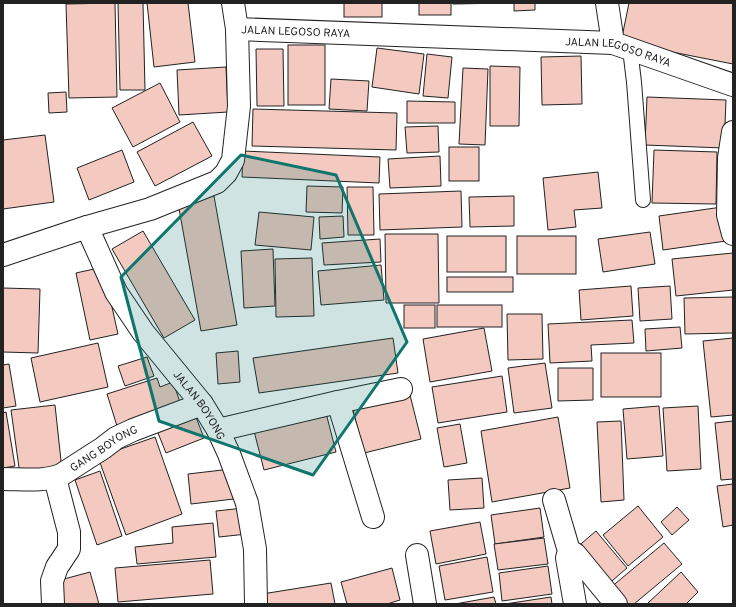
<svg xmlns="http://www.w3.org/2000/svg" width="736" height="607" font-family="Overpass,sans-serif">
<rect width="100%" height="100%" fill="#fff"/>
<g fill="#f3c9c0" stroke="#222">
<polygon points="115,3 117,97 69,98 66,4"/>
<polygon points="118,3 143,3 145,90 120,90"/>
<polygon points="147,3 188,3 195,62 154,67"/>
<rect x="344" y="3" width="38" height="14"/>
<rect x="419" y="3" width="32" height="12"/>
<polygon points="453,3 509,3 453,4"/>
<polygon points="514,3 535,3 535,10 514,11"/>
<polygon points="629,3 733,3 733,64 621,42"/>
<rect x="288" y="45" width="37" height="60"/>
<polygon points="377,48 424,54 419,94 372,87"/>
<polygon points="256,49 283,49 284,106 257,106"/>
<polygon points="427,54 452,57 448,98 423,96"/>
<polygon points="581,56 582,104 542,105 541,57"/>
<polygon points="490,66 520,67 519,126 490,126"/>
<polygon points="226,67 228,112 179,115 177,70"/>
<polygon points="463,68 488,69 485,145 459,144"/>
<polygon points="331,79 369,81 367,111 329,109"/>
<polygon points="160,83 180,122 133,147 112,108"/>
<polygon points="66,92 67,112 49,113 48,93"/>
<polygon points="647,97 726,100 724,148 645,145"/>
<polygon points="407,101 455,102 455,123 407,123"/>
<polygon points="253,109 397,113 396,150 252,146"/>
<polygon points="193,122 212,156 155,186 137,152"/>
<polygon points="438,126 439,152 407,153 405,127"/>
<polygon points="45,135 54,202 3,209 3,140"/>
<rect x="449" y="147" width="30" height="34"/>
<polygon points="122,150 134,182 89,200 77,168"/>
<polygon points="654,150 717,152 716,204 652,203"/>
<polygon points="243,151 380,157 379,183 242,177"/>
<polygon points="440,156 441,186 390,188 388,159"/>
<polygon points="598,172 602,208 574,210 576,227 548,230 543,178"/>
<polygon points="307,186 343,187 342,213 306,212"/>
<polygon points="347,187 373,187 374,235 348,235"/>
<polygon points="461,191 462,227 380,230 379,194"/>
<polygon points="214,196 237,325 201,331 178,203"/>
<polygon points="514,196 514,226 470,227 469,197"/>
<polygon points="722,207 726,241 663,250 659,216"/>
<polygon points="259,212 314,217 311,250 255,245"/>
<polygon points="343,216 344,237 320,239 319,217"/>
<polygon points="143,231 195,320 164,338 112,249"/>
<polygon points="650,232 655,264 603,272 598,239"/>
<polygon points="385,234 438,234 439,303 386,303"/>
<rect x="447" y="236" width="59" height="36"/>
<rect x="517" y="236" width="59" height="38"/>
<polygon points="380,239 381,262 324,265 322,243"/>
<polygon points="273,249 275,306 244,308 241,251"/>
<polygon points="733,253 733,290 676,296 672,259"/>
<polygon points="312,258 314,316 276,317 275,259"/>
<polygon points="381,265 384,300 321,305 318,271"/>
<polygon points="103,267 118,334 90,340 76,273"/>
<rect x="447" y="277" width="66" height="15"/>
<polygon points="631,286 633,316 581,320 579,290"/>
<polygon points="670,286 672,319 640,321 638,288"/>
<polygon points="3,288 40,289 38,353 3,352"/>
<polygon points="733,297 733,333 685,334 684,298"/>
<rect x="404" y="305" width="31" height="23"/>
<rect x="437" y="305" width="65" height="22"/>
<polygon points="507,314 542,314 543,359 508,360"/>
<polygon points="632,320 634,343 591,345 592,361 550,363 548,324"/>
<polygon points="680,327 682,348 646,351 645,329"/>
<polygon points="484,328 492,371 430,382 423,339"/>
<polygon points="393,338 398,373 259,393 253,358"/>
<polygon points="733,338 733,415 711,417 703,341"/>
<polygon points="98,343 108,387 40,402 31,358"/>
<polygon points="238,351 240,382 218,384 216,353"/>
<rect x="601" y="353" width="60" height="44"/>
<polygon points="147,357 154,376 125,386 118,366"/>
<polygon points="545,363 552,408 514,413 508,368"/>
<polygon points="9,364 16,406 3,408 3,365"/>
<polygon points="558,368 593,368 593,400 558,401"/>
<polygon points="502,376 507,412 438,423 432,387"/>
<polygon points="157,378 160,387 173,382 181,405 117,426 107,394"/>
<polygon points="410,395 421,439 364,453 353,410"/>
<polygon points="55,405 62,470 20,475 11,410"/>
<polygon points="659,406 663,456 627,459 623,409"/>
<polygon points="698,406 701,469 667,471 663,408"/>
<polygon points="6,412 15,466 3,468 3,413"/>
<polygon points="194,412 204,438 166,453 156,428"/>
<polygon points="326,413 336,452 264,470 254,431"/>
<polygon points="558,417 570,488 492,502 481,431"/>
<polygon points="621,421 624,500 601,502 597,422"/>
<polygon points="733,421 733,479 721,480 715,423"/>
<polygon points="460,424 467,463 444,467 437,428"/>
<polygon points="155,437 182,514 126,535 98,457"/>
<polygon points="231,469 234,499 191,504 188,474"/>
<polygon points="100,471 122,536 97,545 75,480"/>
<polygon points="482,478 484,508 450,510 448,480"/>
<polygon points="733,484 733,525 723,527 717,486"/>
<polygon points="638,506 663,537 628,566 603,535"/>
<polygon points="677,507 689,520 672,535 661,522"/>
<polygon points="244,508 247,534 219,537 216,511"/>
<polygon points="540,508 544,537 495,544 491,515"/>
<polygon points="480,522 486,554 436,564 430,531"/>
<polygon points="213,523 216,557 137,564 135,547 173,543 172,527"/>
<polygon points="596,531 627,568 606,586 575,549"/>
<polygon points="544,538 548,564 498,570 494,544"/>
<polygon points="664,543 682,564 634,604 623,604 610,588"/>
<polygon points="487,557 493,592 445,600 439,566"/>
<polygon points="210,560 213,594 118,602 115,568"/>
<polygon points="548,566 552,594 502,601 499,573"/>
<polygon points="392,568 400,600 387,604 347,604 341,582"/>
<polygon points="90,572 99,604 58,604 53,582"/>
<polygon points="681,572 698,592 686,604 647,604"/>
<polygon points="331,583 335,604 263,604 262,594"/>
<polygon points="494,597 496,604 455,604"/>
<polygon points="551,597 552,604 505,604"/>
</g>
<g fill="none" stroke-linecap="round" stroke-linejoin="round">
<defs>
<polyline id="service" points="630,49 634,82 643,200"/>
<g id="minor">
<polyline points="233,3 237,29"/>
<polyline points="607,3 613,43"/>
<polyline points="733,132 729,158 728,215 733,234"/>
<path id="s1" d="M87,227l29,65 27,40 59,72 16,26 11,24 18,49 8,46 1,55"/>
<polyline points="338,402 373,517"/>
<polyline points="218,430 338,402 401,389"/>
<path id="s2" d="M3,479c19,0 41,3 58,-4l42,-27 13,-10 17,-8 69,-26"/>
<polyline points="554,500 569,551 567,558 575,604"/>
<polyline points="569,551 575,554 616,604"/>
<polyline points="417,555 425,604"/>
<polyline points="53,604 52,581 57,567 69,549 69,532 55,478"/>
</g>
<g id="tertiary">
<path id="s3" d="M3,255l84,-28 63,-18 67,-27 9,-9 7,-13 6,-54 -2,-77 376,14 120,42"/>
</g>
</defs>
<use href="#service" stroke="#222" stroke-width="16"/>
<use href="#minor" stroke="#222" stroke-width="24"/>
<use href="#tertiary" stroke="#222" stroke-width="24"/>
<use href="#service" stroke="#fff" stroke-width="14"/>
<use href="#minor" stroke="#fff" stroke-width="22"/>
<use href="#tertiary" stroke="#fff" stroke-width="22"/>
</g>
<path fill="#0f766e" fill-opacity="0.2" stroke="#0f766e" stroke-width="3" stroke-linejoin="round" d="M241,155l95,20 71,167 -94,133 -154,-54 -38,-144z"/>
<g text-anchor="middle" stroke-width="3" stroke-linejoin="round" paint-order="stroke">
<g font-size="11" fill="#222" stroke="#fff">
<text dy="4" stroke="none"><textPath href="#s3" startOffset="444">JALAN LEGOSO RAYA</textPath></text>
<text dy="4" stroke="none"><textPath href="#s3" startOffset="768">JALAN LEGOSO RAYA</textPath></text>
<text dy="4" stroke="none"><textPath href="#s1" startOffset="212">JALAN BOYONG</textPath></text>
<text dy="4" stroke="none"><textPath href="#s2" startOffset="109">GANG BOYONG</textPath></text>
</g>
</g>
<rect width="736" height="607" fill="none" stroke="#222222" stroke-width="8"/>
</svg>
